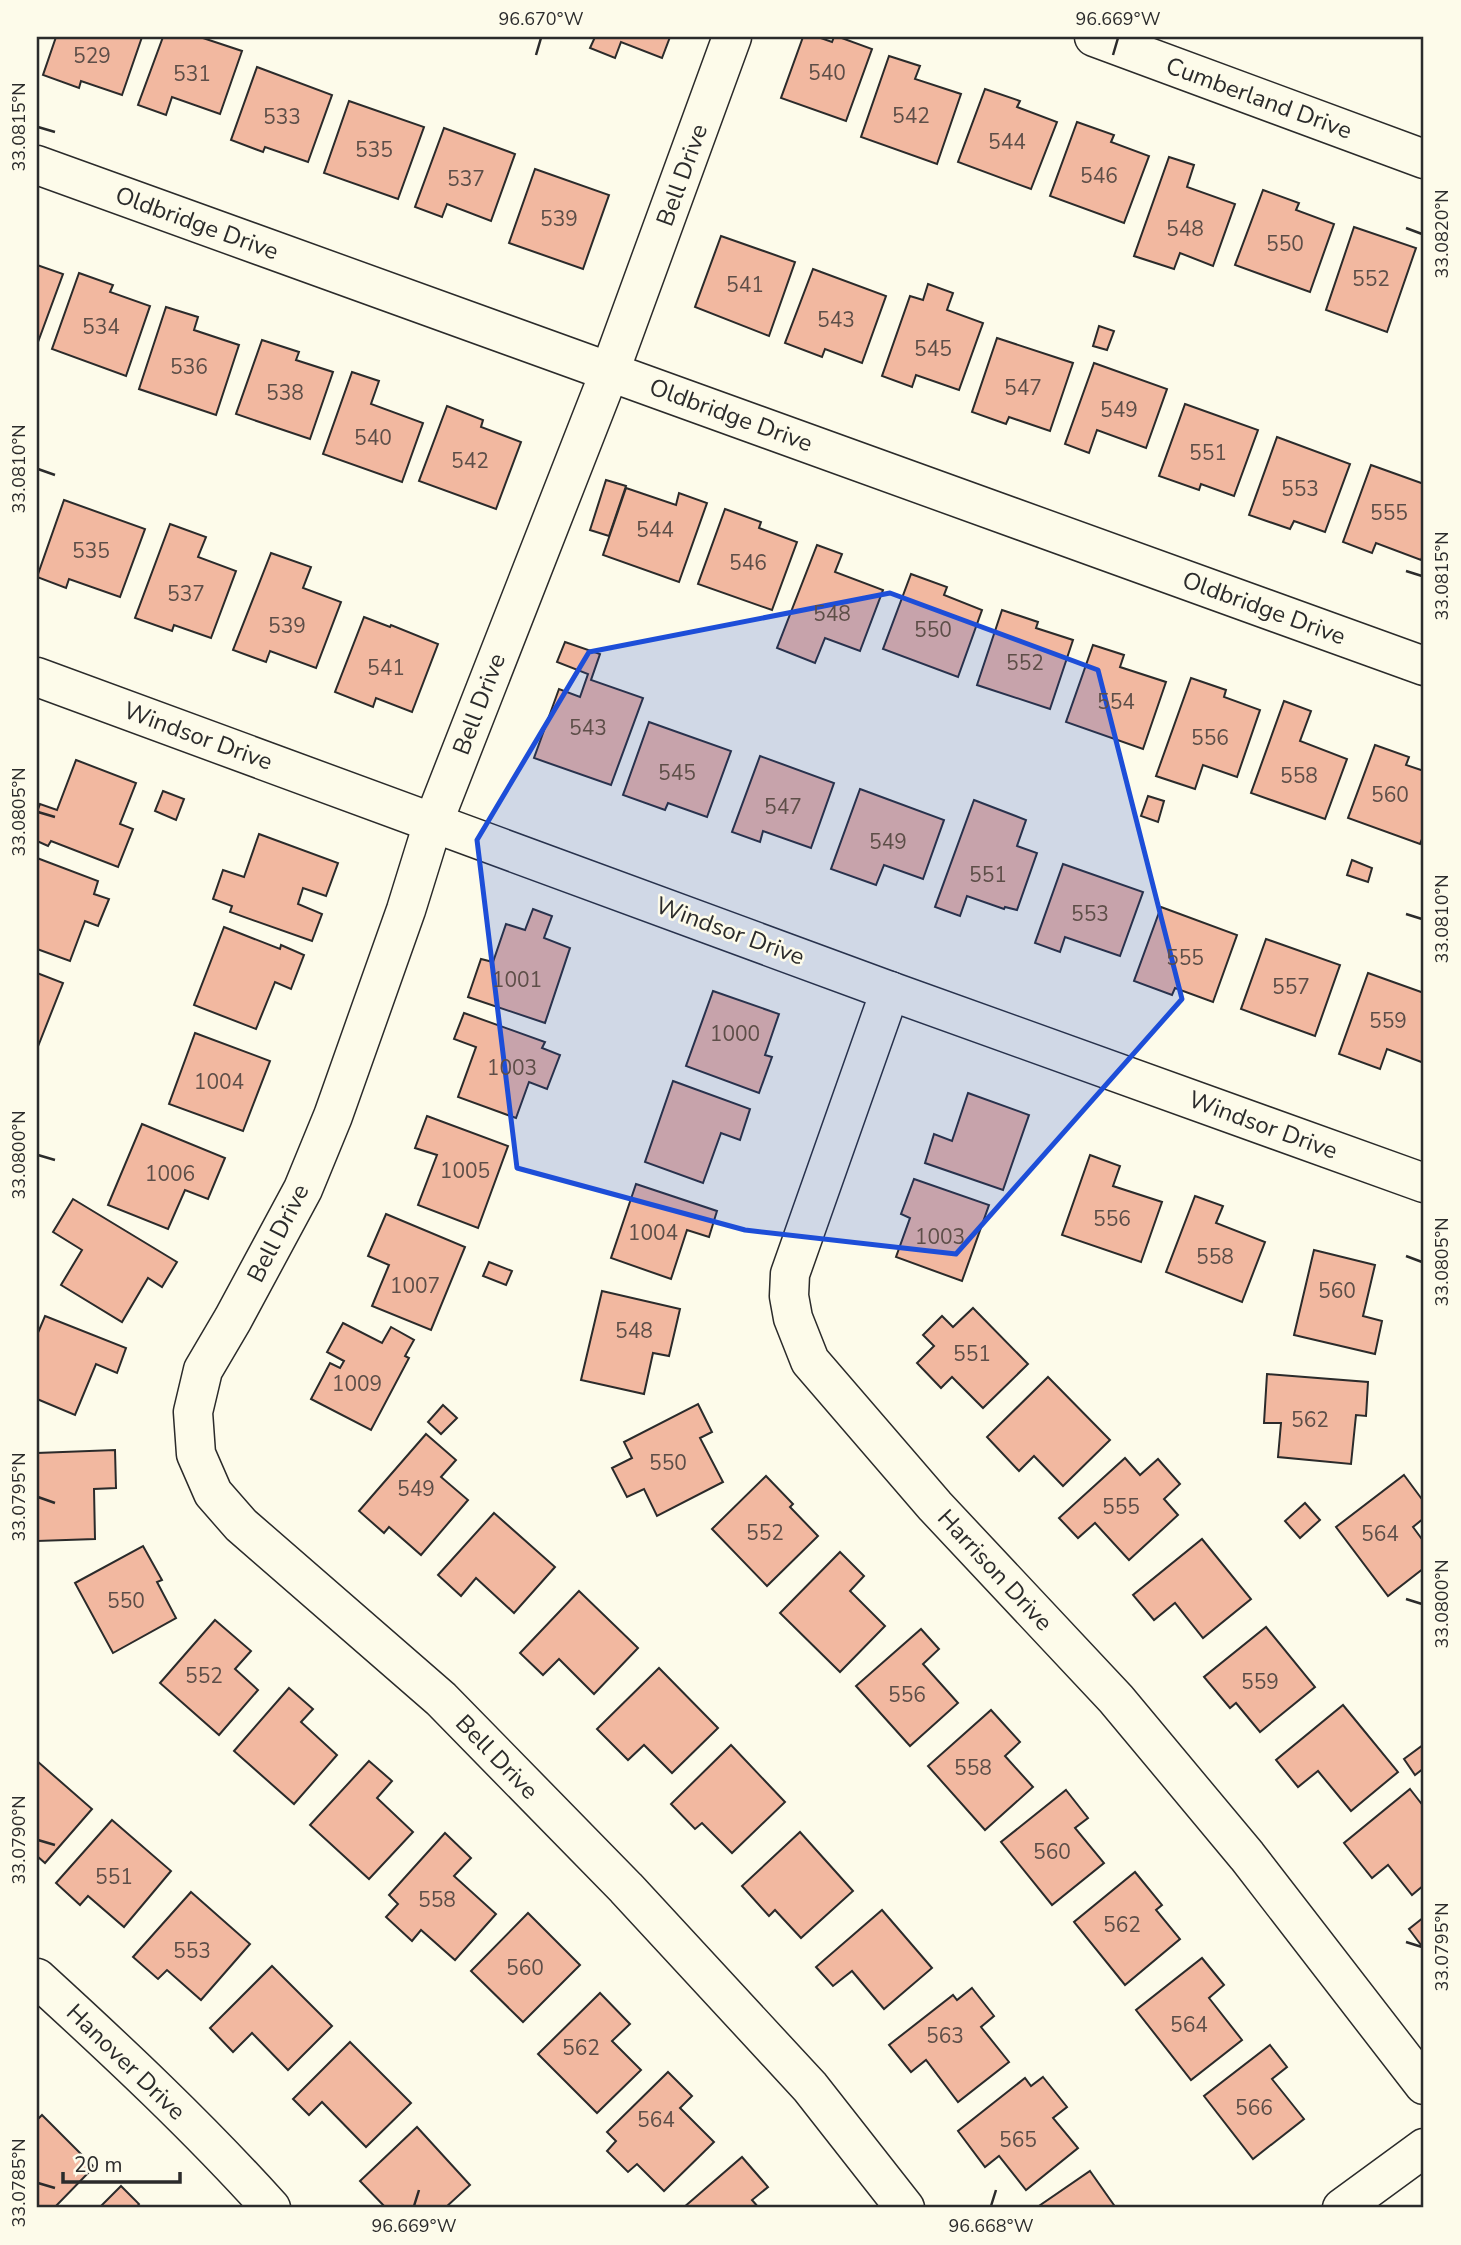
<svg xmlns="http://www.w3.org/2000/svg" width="1461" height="2245" font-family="'Nunito Sans',sans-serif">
<rect width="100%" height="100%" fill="#fdfbea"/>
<g fill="#f2b8a0" stroke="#2b2b2b" stroke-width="2">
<polygon points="56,37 142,37 122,95 81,81 79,88 43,75"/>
<polygon points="163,37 200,37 242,51 220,114 172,97 166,115 138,105"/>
<polygon points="595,37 670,37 662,58 621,42 615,58 590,48"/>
<polygon points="803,37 818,37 832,42 834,37 839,37 872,49 846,121 781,98"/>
<polygon points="889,56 920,66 915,79 961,94 937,164 861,137"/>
<polygon points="257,67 332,95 308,162 265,147 263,152 231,140"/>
<polygon points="985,89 1020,101 1017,107 1057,122 1031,189 958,162"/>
<polygon points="349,101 424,127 398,199 324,173"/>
<polygon points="1077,122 1114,135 1111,142 1149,156 1124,223 1050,196"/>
<polygon points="444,128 515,154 491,221 447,204 442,217 415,207"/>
<polygon points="1169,157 1194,165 1187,187 1235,204 1213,266 1180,253 1174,269 1134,256"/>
<polygon points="535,169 609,195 583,269 509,243"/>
<polygon points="1263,190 1299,203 1296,210 1334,224 1310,292 1235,265"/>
<polygon points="1354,227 1416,248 1387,332 1326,310"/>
<polygon points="721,236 795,262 769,336 695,307"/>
<polygon points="37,265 63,274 38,342 37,341"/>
<polygon points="813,269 886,296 862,363 825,349 822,357 785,343"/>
<polygon points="79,273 113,285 110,292 150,306 126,376 52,349"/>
<polygon points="928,284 953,293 947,310 983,323 959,390 916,375 912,387 882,376 910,296 923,300"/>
<polygon points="166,307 198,317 194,330 239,345 216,415 139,389"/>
<polygon points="1099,326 1114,331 1107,350 1093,346"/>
<polygon points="997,338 1073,363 1050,431 1009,417 1006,424 972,412"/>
<polygon points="262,340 299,352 296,360 333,372 310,439 236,414"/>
<polygon points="1094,363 1167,389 1146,448 1097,430 1089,453 1065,444"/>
<polygon points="352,372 379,381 371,404 423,423 402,482 323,454"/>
<polygon points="1185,404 1258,430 1234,496 1201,484 1199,490 1159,476"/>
<polygon points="447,406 483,420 481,427 521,442 496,509 419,481"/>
<polygon points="1277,437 1350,464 1325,532 1294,521 1290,529 1249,515"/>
<polygon points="1371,465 1424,484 1424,552 1421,560 1376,543 1372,553 1343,542"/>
<polygon points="606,480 626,486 609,536 590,530"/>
<polygon points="626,488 676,505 679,493 707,503 679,582 603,555"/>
<polygon points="64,500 145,529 120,597 69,579 66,588 37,577"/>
<polygon points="725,509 761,522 759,528 797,542 772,610 698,584"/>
<polygon points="170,524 206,537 198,557 236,571 211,638 174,625 172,631 135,618"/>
<polygon points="817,545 842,554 835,572 883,590 860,651 825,638 815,663 777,648"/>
<polygon points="271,553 311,567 303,588 341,602 316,668 270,651 266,662 233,650"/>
<polygon points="911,574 947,587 944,595 982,610 958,677 883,649"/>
<polygon points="1002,610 1038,622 1036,628 1073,640 1050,709 977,685"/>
<polygon points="364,617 390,627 391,625 438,644 412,712 376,698 373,707 335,692"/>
<polygon points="565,642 600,654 591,680 643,698 611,785 534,758 559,689 580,697 588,674 557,662"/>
<polygon points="1093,645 1124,655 1120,667 1166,682 1143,749 1066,722"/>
<polygon points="1191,678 1226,690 1224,697 1260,710 1237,777 1203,765 1195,789 1156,776"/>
<polygon points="1284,701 1311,711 1300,741 1347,759 1325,819 1251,793"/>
<polygon points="649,722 731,751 707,817 668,803 665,810 623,795"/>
<polygon points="1375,745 1409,757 1406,765 1424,771 1424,834 1420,844 1348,818"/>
<polygon points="760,756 834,783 811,848 763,831 760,842 732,832"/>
<polygon points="76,760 136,783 120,824 133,829 118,867 51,841 48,846 37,841 37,812 40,804 57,810"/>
<polygon points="860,789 944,820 923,879 884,865 876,885 831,869"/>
<polygon points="163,791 184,799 176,820 155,811"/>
<polygon points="1148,796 1164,801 1158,822 1141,816"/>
<polygon points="974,800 1026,820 1017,846 1037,853 1017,910 1005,907 1004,909 967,896 960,916 935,907"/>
<polygon points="259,834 338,863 326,896 303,888 298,904 322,914 312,941 230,912 232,906 213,899 223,870 244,877"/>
<polygon points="37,858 98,881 94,894 109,899 98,926 85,921 70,961 37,949"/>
<polygon points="1352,860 1372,868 1368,882 1347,875"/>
<polygon points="1063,864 1143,892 1120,956 1065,937 1060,952 1035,943"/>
<polygon points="1161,907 1237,935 1213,1002 1175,988 1172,995 1134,981"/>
<polygon points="533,909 552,916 544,938 570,948 545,1023 468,997 481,959 493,962 506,924 525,930"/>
<polygon points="224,927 280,949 281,945 304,955 291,989 275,982 256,1029 194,1005"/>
<polygon points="1266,939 1340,965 1315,1036 1241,1009"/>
<polygon points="37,973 63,983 37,1049"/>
<polygon points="1368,973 1424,993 1424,1063 1387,1049 1380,1069 1339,1054"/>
<polygon points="713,991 779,1014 765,1055 772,1057 759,1093 686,1066"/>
<polygon points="464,1013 545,1042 542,1048 560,1055 547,1089 529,1082 516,1118 458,1097 476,1047 454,1039"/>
<polygon points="195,1033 270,1061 243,1131 169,1104"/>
<polygon points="673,1081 750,1109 740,1140 721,1133 703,1183 645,1162"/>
<polygon points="968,1093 1029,1115 1003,1190 925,1163 934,1134 952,1141"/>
<polygon points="427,1116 508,1146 478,1228 418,1205 437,1155 415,1148"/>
<polygon points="142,1124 225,1158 208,1199 185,1190 168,1229 108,1205"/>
<polygon points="1090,1155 1120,1166 1113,1186 1162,1202 1141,1262 1062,1235"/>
<polygon points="914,1179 989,1205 962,1281 896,1257 910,1218 901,1214"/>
<polygon points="636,1184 717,1211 709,1237 687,1230 671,1279 611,1258"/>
<polygon points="1195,1196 1223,1206 1216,1223 1265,1242 1242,1302 1166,1272"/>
<polygon points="73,1199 177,1262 162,1287 148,1278 122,1322 61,1285 82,1250 53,1232"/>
<polygon points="386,1214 465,1247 431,1330 372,1306 389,1265 368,1256"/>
<polygon points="1314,1250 1375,1265 1363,1316 1382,1321 1375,1354 1294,1335"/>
<polygon points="489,1262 512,1271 506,1285 483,1276"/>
<polygon points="602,1291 680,1309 669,1356 653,1353 644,1394 581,1380"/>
<polygon points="973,1308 1028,1364 983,1408 952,1377 941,1388 917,1363 934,1346 923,1335 942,1316 953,1327"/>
<polygon points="45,1316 126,1348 117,1373 96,1364 75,1415 37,1399 37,1335"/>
<polygon points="343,1323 382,1343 391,1327 414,1340 405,1356 409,1358 371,1430 311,1399 330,1363 340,1368 344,1361 327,1352"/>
<polygon points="1267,1374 1368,1382 1366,1416 1356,1415 1351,1464 1278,1457 1281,1423 1264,1423"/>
<polygon points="1048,1377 1110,1440 1063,1486 1034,1456 1019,1471 987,1437"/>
<polygon points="698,1404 712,1432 700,1438 723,1482 657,1516 644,1489 627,1497 612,1468 632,1458 624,1442"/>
<polygon points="443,1405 457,1418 441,1434 428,1422"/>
<polygon points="426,1434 456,1460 441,1477 468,1500 421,1555 389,1527 384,1533 359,1511"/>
<polygon points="115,1450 116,1488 94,1489 95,1539 37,1541 37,1453"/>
<polygon points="1125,1458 1140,1475 1158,1459 1180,1484 1164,1499 1178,1515 1129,1560 1095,1523 1078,1538 1059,1518"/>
<polygon points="1404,1475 1424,1502 1424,1518 1413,1527 1424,1542 1424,1568 1388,1596 1336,1527"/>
<polygon points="766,1476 793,1504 790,1507 818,1536 767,1586 712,1529"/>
<polygon points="1305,1503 1320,1520 1300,1538 1285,1521"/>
<polygon points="494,1513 555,1567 514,1613 476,1578 461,1596 438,1575"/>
<polygon points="1202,1539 1251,1599 1203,1638 1175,1603 1154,1620 1133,1595"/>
<polygon points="143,1546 162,1580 157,1582 176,1618 113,1653 75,1583"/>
<polygon points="840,1552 864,1576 850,1591 885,1626 840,1672 780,1613"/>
<polygon points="579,1591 638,1648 594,1694 559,1659 543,1675 520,1653"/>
<polygon points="215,1620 251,1651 235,1669 258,1690 219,1735 160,1683"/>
<polygon points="1266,1627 1315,1687 1260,1732 1236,1703 1230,1708 1204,1677"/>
<polygon points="921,1629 939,1649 923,1664 958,1703 910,1746 856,1686"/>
<polygon points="659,1668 718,1728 672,1773 644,1745 628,1760 597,1729"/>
<polygon points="289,1688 313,1709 301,1722 337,1755 294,1804 234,1751"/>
<polygon points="1343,1705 1398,1772 1351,1811 1318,1771 1298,1787 1276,1760"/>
<polygon points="991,1710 1020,1742 1005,1756 1033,1787 985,1830 928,1766"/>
<polygon points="731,1745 785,1802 732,1853 702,1823 695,1829 671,1804"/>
<polygon points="1423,1745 1424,1768 1415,1775 1404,1759"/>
<polygon points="37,1761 92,1809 45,1863 37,1856"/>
<polygon points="369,1761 392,1781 377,1798 413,1832 369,1879 310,1825"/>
<polygon points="1410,1789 1424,1807 1424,1885 1412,1895 1388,1865 1372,1878 1344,1843"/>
<polygon points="1066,1790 1088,1818 1075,1828 1104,1863 1052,1905 1001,1842"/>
<polygon points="112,1820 171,1871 124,1927 88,1896 80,1905 56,1883"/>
<polygon points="800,1832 853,1891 801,1938 775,1910 769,1916 742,1886"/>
<polygon points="445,1833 471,1858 454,1876 496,1914 455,1960 421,1930 412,1941 386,1917 398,1904 389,1895"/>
<polygon points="1135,1872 1162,1905 1156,1910 1180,1939 1125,1985 1074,1922"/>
<polygon points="191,1892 250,1944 201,2000 167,1970 158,1979 133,1957"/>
<polygon points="882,1910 932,1968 884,2009 852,1971 833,1986 816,1967"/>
<polygon points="528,1913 580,1965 523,2022 471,1971"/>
<polygon points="1424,1917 1424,1949 1409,1929"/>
<polygon points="1202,1958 1224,1985 1209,1998 1242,2040 1191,2080 1136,2010"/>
<polygon points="272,1966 332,2026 288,2070 252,2033 233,2052 210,2028"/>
<polygon points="972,1988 994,2016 981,2027 1009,2062 958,2102 926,2060 911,2072 889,2045 953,1995 957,2000"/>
<polygon points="600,1993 630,2024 612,2041 641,2070 597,2113 538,2054"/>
<polygon points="350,2042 411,2103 366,2147 322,2102 309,2115 293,2099"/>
<polygon points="1270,2045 1287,2067 1272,2079 1304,2119 1253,2159 1204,2096"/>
<polygon points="668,2072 692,2096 680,2108 714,2142 664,2191 637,2164 628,2172 607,2151 616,2141 607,2132"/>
<polygon points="1043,2077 1067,2107 1053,2118 1078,2148 1026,2190 999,2156 985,2167 958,2131 1025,2078 1031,2086"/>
<polygon points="42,2115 94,2167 54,2208 37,2208 37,2120"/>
<polygon points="417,2127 470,2185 445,2208 386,2208 360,2181"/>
<polygon points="742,2157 768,2187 752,2200 759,2208 683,2208"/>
<polygon points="1090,2171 1116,2208 1036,2208"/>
<polygon points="121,2186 139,2204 136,2208 99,2208"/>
</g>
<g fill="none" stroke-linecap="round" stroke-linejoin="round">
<defs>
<g id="minor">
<polyline points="732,37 610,371 433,823 406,910 333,1116 303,1189 233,1319 203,1370 193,1412 196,1454 213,1493 241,1525 441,1699 626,1888 810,2087 905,2208"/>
<polyline points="1094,37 1424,159"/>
<polyline points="37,165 1424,666"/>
<polyline points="37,677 890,991 1424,1183"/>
<polyline points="890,991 790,1274 789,1296 793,1318 810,1361 935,1506 1116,1699 1247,1856 1424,2085"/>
<path d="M37,1978c81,74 161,149 234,230"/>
<polyline points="1342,2208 1424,2148"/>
</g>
</defs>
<use href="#minor" stroke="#2b2b2b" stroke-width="41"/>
<use href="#minor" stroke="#fdfbea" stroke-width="38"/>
</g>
<path fill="#1d4ed8" fill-opacity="0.2" stroke="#1d4ed8" stroke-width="5" stroke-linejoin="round" d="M890,593l208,77 84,329 -226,255 -211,-24 -228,-62 -40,-328 112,-188z"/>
<path fill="none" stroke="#2b2b2b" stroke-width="2.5" d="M536,55l5,-17M1113,55l5,-17M38,127l17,5M1406,228l16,6M38,469l17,6M1406,571l16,5M38,812l17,5M1406,914l16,5M38,1155l17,5M1406,1256l16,6M38,1497l17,6M1406,1599l16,5M38,1840l17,5M1406,1942l16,5M38,2183l17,5M414,2206l5,-16M991,2206l5,-16"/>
<g text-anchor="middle" stroke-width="5" stroke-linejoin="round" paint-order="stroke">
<g font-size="21" fill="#5d4e48">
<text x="92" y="63">529</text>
<text x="827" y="80">540</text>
<text x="192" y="81">531</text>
<text x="911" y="123">542</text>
<text x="282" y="124">533</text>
<text x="1007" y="149">544</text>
<text x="374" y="157">535</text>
<text x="1099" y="183">546</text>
<text x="466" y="186">537</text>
<text x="559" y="226">539</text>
<text x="1185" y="236">548</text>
<text x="1285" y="251">550</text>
<text x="1371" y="286">552</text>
<text x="745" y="292">541</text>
<text x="836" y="327">543</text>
<text x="101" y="334">534</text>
<text x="933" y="356">545</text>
<text x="189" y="374">536</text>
<text x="1023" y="395">547</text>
<text x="285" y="400">538</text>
<text x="1119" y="417">549</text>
<text x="373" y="445">540</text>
<text x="1208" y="460">551</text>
<text x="470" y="468">542</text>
<text x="1300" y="496">553</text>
<text x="1389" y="520">555</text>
<text x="655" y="537">544</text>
<text x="91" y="558">535</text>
<text x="748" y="570">546</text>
<text x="186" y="601">537</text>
<text x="832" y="621">548</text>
<text x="287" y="633">539</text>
<text x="933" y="637">550</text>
<text x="1025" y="670">552</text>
<text x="386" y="675">541</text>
<text x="1116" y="709">554</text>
<text x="588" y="735">543</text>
<text x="1210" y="745">556</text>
<text x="677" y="780">545</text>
<text x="1299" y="783">558</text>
<text x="1390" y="802">560</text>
<text x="783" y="814">547</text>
<text x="888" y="849">549</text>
<text x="988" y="882">551</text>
<text x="1090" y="921">553</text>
<text x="1185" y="965">555</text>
<text x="517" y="987">1001</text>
<text x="1291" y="994">557</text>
<text x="1388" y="1028">559</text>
<text x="735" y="1041">1000</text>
<text x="512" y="1075">1003</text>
<text x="219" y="1089">1004</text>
<text x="465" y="1178">1005</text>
<text x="170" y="1181">1006</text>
<text x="1112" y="1226">556</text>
<text x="653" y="1240">1004</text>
<text x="940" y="1244">1003</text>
<text x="1215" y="1264">558</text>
<text x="415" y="1293">1007</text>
<text x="1337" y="1298">560</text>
<text x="634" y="1338">548</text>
<text x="972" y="1361">551</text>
<text x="357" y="1391">1009</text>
<text x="1310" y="1427">562</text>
<text x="668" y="1470">550</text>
<text x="416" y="1496">549</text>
<text x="1121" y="1514">555</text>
<text x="765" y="1540">552</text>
<text x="1380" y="1541">564</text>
<text x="126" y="1608">550</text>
<text x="204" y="1683">552</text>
<text x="1260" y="1689">559</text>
<text x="907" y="1702">556</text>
<text x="973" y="1775">558</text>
<text x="1052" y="1859">560</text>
<text x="114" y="1884">551</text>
<text x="437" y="1907">558</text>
<text x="1122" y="1932">562</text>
<text x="192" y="1958">553</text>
<text x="525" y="1975">560</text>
<text x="1189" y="2032">564</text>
<text x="945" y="2043">563</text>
<text x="581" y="2055">562</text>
<text x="1254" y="2115">566</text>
<text x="656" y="2127">564</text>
<text x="1018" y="2147">565</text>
</g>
<g font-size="24" fill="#2b2b2b" stroke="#fdfbea">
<text transform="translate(1259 98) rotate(20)" y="8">Cumberland Drive</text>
<text transform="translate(682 175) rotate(-70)" y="8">Bell Drive</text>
<text transform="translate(197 223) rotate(20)" y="8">Oldbridge Drive</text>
<text transform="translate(731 415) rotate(20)" y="8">Oldbridge Drive</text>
<text transform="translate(1264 608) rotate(20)" y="8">Oldbridge Drive</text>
<text transform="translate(479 704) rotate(-69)" y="8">Bell Drive</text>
<text transform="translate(198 736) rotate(20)" y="8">Windsor Drive</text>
<text transform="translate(730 931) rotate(20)" y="8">Windsor Drive</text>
<text transform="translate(1263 1125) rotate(20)" y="8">Windsor Drive</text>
<text transform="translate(278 1233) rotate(-63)" y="8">Bell Drive</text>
<text transform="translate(995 1570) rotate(47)" y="8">Harrison Drive</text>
<text transform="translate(497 1757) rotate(46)" y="8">Bell Drive</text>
<text transform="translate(126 2062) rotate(44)" y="8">Hanover Drive</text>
</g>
</g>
<rect width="1461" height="2245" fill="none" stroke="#fdfbea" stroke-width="77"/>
<path d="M63 2172v10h117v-10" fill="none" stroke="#2b2b2b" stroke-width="3.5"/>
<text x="74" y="2172" font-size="21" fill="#2b2b2b" stroke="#fdfbea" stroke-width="5" paint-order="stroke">20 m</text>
<rect x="38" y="38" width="1384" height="2168" fill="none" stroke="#2b2b2b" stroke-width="2.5"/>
<g font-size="18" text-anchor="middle" fill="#2b2b2b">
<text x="541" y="25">96.670°W</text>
<text x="1118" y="25">96.669°W</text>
<text transform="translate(19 127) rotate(-90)" y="6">33.0815°N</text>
<text transform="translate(1442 234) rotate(-90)" y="6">33.0820°N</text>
<text transform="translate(19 469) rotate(-90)" y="6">33.0810°N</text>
<text transform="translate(1442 576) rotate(-90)" y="6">33.0815°N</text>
<text transform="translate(19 812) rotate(-90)" y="6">33.0805°N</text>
<text transform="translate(1442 919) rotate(-90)" y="6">33.0810°N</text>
<text transform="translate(19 1155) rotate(-90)" y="6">33.0800°N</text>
<text transform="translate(1442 1262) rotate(-90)" y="6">33.0805°N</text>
<text transform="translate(19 1497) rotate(-90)" y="6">33.0795°N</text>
<text transform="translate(1442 1604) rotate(-90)" y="6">33.0800°N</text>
<text transform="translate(19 1840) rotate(-90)" y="6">33.0790°N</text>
<text transform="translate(1442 1947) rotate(-90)" y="6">33.0795°N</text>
<text transform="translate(19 2183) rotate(-90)" y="6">33.0785°N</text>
<text x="414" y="2232">96.669°W</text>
<text x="991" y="2232">96.668°W</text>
</g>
</svg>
